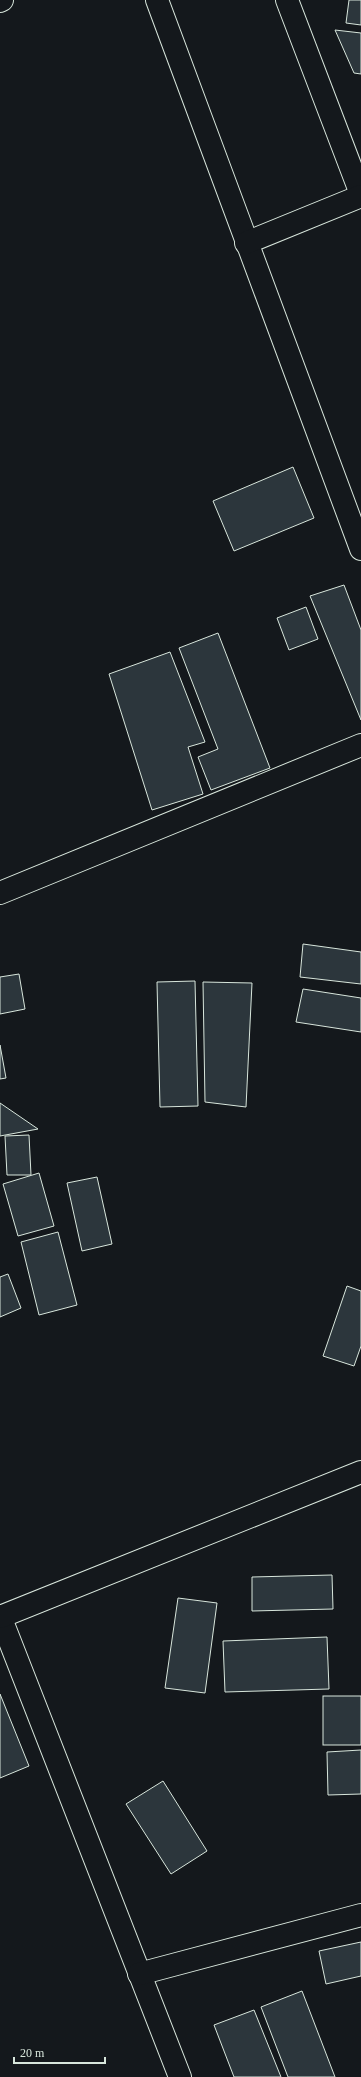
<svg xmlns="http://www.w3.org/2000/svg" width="361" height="2077" viewBox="0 0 361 2077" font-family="Georgia,serif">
  <rect width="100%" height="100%" fill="#14181c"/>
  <g fill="#2c363c" stroke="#d8e6dc">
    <polygon points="349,0 361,0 361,25 346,23"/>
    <polygon points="335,30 361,33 361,74 354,73"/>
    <polygon points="293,467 314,518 234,551 213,501"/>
    <polygon points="344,585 361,630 361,720 310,596"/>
    <polygon points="306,607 318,639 289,650 277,618"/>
    <polygon points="218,633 270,768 211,790 198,757 218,749 179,648"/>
    <polygon points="170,652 205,742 188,747 203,794 152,810 109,674"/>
    <polygon points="303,944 361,952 361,984 300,977"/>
    <polygon points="19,974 25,1009 0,1014 0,977"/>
    <polygon points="195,981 198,1106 160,1107 157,982"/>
    <polygon points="203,982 252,983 246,1107 205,1102"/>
    <polygon points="303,989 361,998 361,1032 296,1022"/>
    <polygon points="0,1045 6,1078 0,1079"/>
    <polygon points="0,1103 38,1129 0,1136"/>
    <polygon points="29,1135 31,1175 7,1175 5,1136"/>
    <polygon points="39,1173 54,1226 18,1236 3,1184"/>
    <polygon points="97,1177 112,1244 82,1251 67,1183"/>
    <polygon points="58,1232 77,1305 39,1315 21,1242"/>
    <polygon points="8,1274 21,1308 0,1317 0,1277"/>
    <polygon points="347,1286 361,1291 361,1346 354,1366 323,1356"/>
    <polygon points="332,1575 333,1609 252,1611 252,1577"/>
    <polygon points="178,1598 217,1603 205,1693 165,1688"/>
    <polygon points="327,1637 329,1689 225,1692 223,1641"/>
    <polygon points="0,1694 29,1766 0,1778"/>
    <rect x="323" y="1696" width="38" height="49"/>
    <polygon points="361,1750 361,1794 328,1795 327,1752"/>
    <polygon points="163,1781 207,1851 171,1874 126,1804"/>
    <polygon points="361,1942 361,1976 326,1984 319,1951"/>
    <polygon points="302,1991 335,2077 288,2077 261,2007"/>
    <polygon points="254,2010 281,2077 234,2077 214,2025"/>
  </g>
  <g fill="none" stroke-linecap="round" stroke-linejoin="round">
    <g stroke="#d8e6dc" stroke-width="24">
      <g id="minor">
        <polyline points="157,0 361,549"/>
        <polyline points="287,0 361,194"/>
        <polyline points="0,1 2,0"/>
        <polyline points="246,243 361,196"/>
        <polyline points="0,893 361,745"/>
        <polyline points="0,1616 180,2077"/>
        <polyline points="0,1617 361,1472"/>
        <polyline points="139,1974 361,1915"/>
      </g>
    </g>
    <use href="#minor" stroke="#14181c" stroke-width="22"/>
  </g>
  <path d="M14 2057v6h91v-6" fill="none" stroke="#d8e6dc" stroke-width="2"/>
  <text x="20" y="2057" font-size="12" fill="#d8e6dc" stroke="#14181c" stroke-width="3" paint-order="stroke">20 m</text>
</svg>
